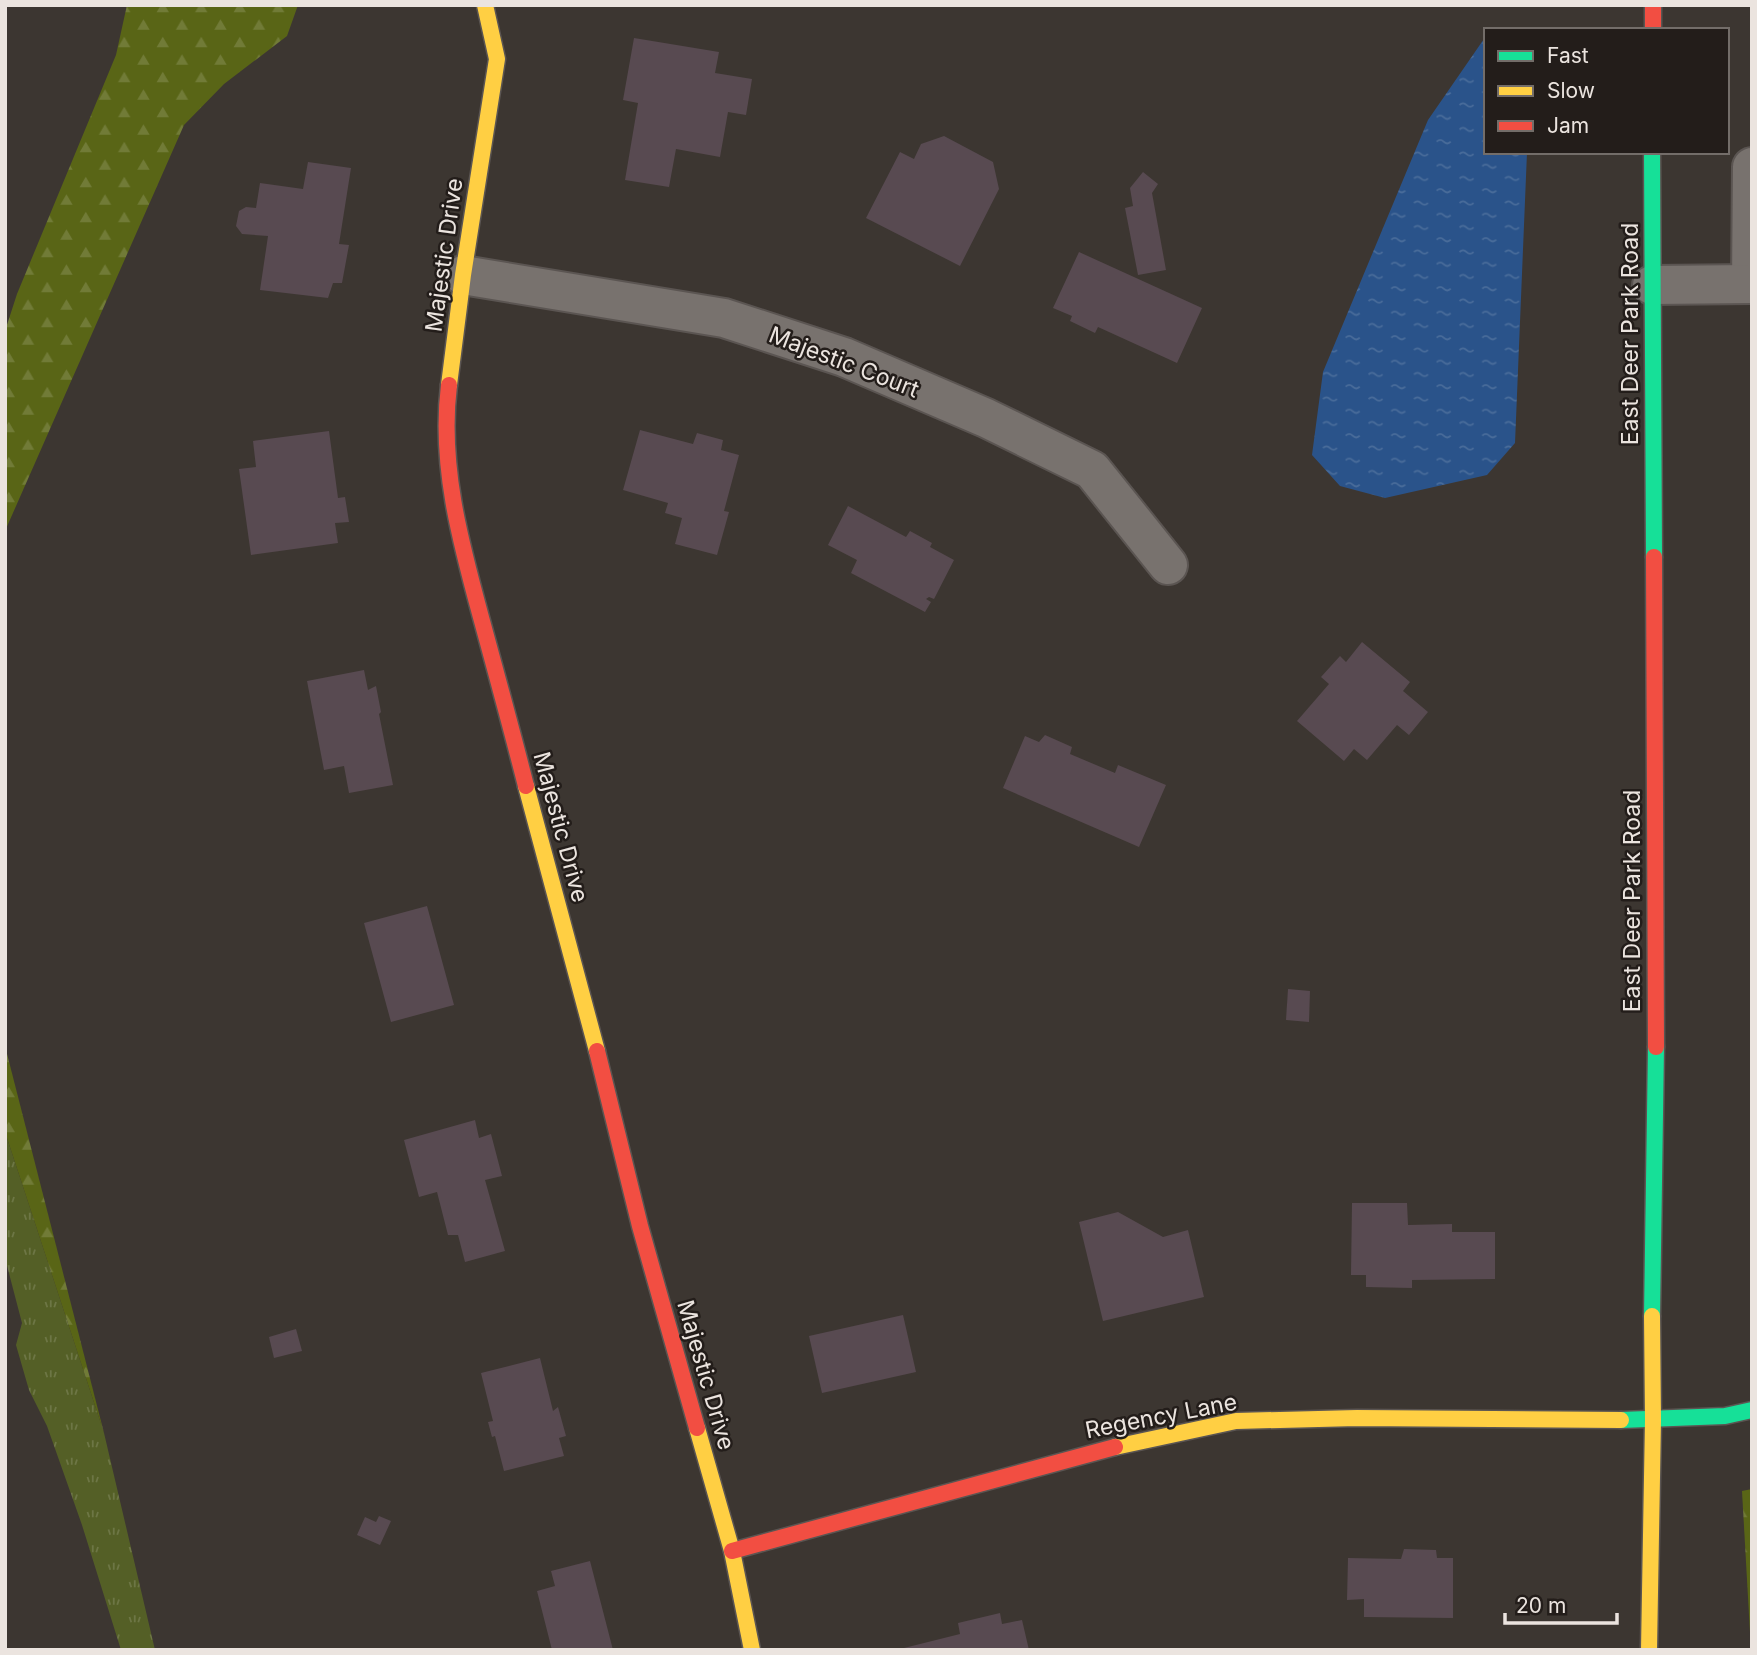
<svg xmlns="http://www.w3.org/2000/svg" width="1757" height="1655" viewBox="0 0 1757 1655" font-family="Inter,sans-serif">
  <defs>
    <pattern id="grass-tufts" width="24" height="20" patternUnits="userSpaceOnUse" patternTransform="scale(1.75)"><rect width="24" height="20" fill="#545f26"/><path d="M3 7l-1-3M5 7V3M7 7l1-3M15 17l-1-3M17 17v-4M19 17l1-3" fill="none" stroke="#6d7645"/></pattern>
    <pattern id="forest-firs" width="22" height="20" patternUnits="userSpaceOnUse" patternTransform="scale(1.75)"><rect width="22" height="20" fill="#596516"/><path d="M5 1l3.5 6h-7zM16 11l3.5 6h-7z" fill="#717b37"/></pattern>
    <pattern id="water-ripples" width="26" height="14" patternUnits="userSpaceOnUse" patternTransform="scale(1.75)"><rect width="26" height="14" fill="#2a538a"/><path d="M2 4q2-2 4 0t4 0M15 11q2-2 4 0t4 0" fill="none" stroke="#496c9a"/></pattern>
  </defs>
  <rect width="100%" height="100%" fill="#3c3631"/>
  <polygon fill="url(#grass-tufts)" points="5,1132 104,1433 155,1650 121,1650 82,1525 47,1426 29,1390 16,1345 22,1323 5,1258"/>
  <g fill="url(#forest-firs)">
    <polygon points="127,5 298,5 287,36 224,84 184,125 5,531 5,331 17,294 116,55"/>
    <polygon points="5,1046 104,1433 5,1132"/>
    <polygon points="1752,1489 1752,1650 1751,1650 1742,1491"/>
  </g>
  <polygon fill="url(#water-ripples)" points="1486,36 1486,152 1527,152 1515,443 1487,475 1385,498 1340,486 1312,455 1323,372 1428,120"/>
  <g fill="#584a51">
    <polygon points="634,38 719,52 715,73 752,79 746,115 728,112 720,157 676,149 669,187 625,180 638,103 623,100"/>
    <polygon points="944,136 993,162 999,189 960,266 866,218 900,152 914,159 921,144"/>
    <polygon points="308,162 351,168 339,244 349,245 342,283 333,283 328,298 260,290 268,236 242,234 236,226 239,211 246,207 256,208 260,183 303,189"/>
    <polygon points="1143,172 1158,184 1152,193 1166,270 1138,275 1125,208 1133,206 1130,188"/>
    <polygon points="1079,252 1202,308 1177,363 1098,327 1095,333 1070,321 1072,316 1053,308"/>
    <polygon points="640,430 693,444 697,433 723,440 721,450 739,455 724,511 729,512 717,555 675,544 682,518 665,513 668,503 623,490"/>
    <polygon points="329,431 338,498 345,497 349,522 335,523 338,543 251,555 239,469 256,467 253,441"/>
    <polygon points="848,506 906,537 910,531 932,543 930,547 954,560 934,599 929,597 926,599 931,602 925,612 851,573 857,560 828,545"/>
    <polygon points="1362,642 1410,682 1403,691 1428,712 1409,735 1397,725 1367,760 1354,749 1344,761 1297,721 1329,684 1321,677 1340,656 1346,662"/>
    <polygon points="364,670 368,690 376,686 381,712 379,714 393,785 349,793 344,766 324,770 307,681"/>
    <polygon points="1045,735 1072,747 1070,754 1115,773 1118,765 1166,785 1139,847 1003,788 1025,736 1039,742"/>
    <polygon points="427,906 454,1005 391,1022 364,923"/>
    <polygon points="1288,989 1310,991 1309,1022 1286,1020"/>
    <polygon points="475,1120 479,1138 491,1134 502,1176 485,1180 505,1251 465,1262 458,1235 448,1235 437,1192 419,1197 404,1140"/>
    <polygon points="1352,1203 1407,1203 1408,1225 1452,1224 1452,1232 1495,1232 1495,1279 1412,1280 1412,1288 1366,1287 1366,1275 1351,1275"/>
    <polygon points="1118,1212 1163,1237 1188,1230 1204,1297 1103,1321 1079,1222"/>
    <polygon points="903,1315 916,1372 822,1393 809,1336"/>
    <polygon points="296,1329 302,1351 274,1358 269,1337"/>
    <polygon points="540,1358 553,1411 558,1407 566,1436 559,1438 564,1456 504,1471 495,1436 492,1437 488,1422 493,1421 481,1373"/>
    <polygon points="379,1516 391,1521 380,1545 357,1535 365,1517 376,1522"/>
    <polygon points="1404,1549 1436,1550 1437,1558 1453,1558 1453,1618 1364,1617 1364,1599 1347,1600 1348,1558 1401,1559"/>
    <polygon points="590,1561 613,1650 552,1650 537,1591 555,1586 551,1571"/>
    <polygon points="1000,1613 1002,1624 1022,1620 1029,1650 896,1650 960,1634 958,1623"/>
  </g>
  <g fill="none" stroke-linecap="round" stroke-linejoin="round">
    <g stroke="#5b5552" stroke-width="42">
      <g id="street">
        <polyline points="463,275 724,318 844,357 986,418 1092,470 1168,565"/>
        <polyline points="1751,284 1752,167"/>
        <polyline points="1652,285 1752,284"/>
      </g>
    </g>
    <g stroke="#5b5552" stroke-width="19">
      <g id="fast">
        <polyline points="1652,152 1654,557"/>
        <polyline points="1652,1316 1656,1047"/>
        <polyline points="1621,1420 1725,1416 1752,1410"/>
      </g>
    </g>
    <g stroke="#5b5552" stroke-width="19">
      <g id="slow">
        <polyline points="449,385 463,275 497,59 485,5"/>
        <polyline points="526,786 597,1051"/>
        <polyline points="697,1428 732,1551 752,1650"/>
        <polyline points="1115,1447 1236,1421 1357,1418 1621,1420"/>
        <polyline points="1649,1650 1653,1420 1652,1316"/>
      </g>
    </g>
    <g stroke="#5b5552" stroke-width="19">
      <g id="jam">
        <polyline points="1653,5 1653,30"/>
        <path d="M449,385C439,466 461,544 482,621C497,676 512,731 526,786"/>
        <polyline points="1654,557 1656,1047"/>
        <polyline points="597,1051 640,1226 697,1428"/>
        <polyline points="732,1551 1115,1447"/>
      </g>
    </g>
    <use href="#street" stroke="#78726e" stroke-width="38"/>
    <use href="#fast" stroke="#16e098" stroke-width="16"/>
    <use href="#slow" stroke="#ffcf43" stroke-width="16"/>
    <use href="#jam" stroke="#f24e42" stroke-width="16"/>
  </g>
  <g text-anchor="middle" stroke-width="5" stroke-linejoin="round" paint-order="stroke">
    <g font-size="23" fill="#ebe4df" stroke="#231d1a">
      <text transform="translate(444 255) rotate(-82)" y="8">Majestic Drive</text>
      <text transform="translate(1630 334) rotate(-90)" y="8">East Deer Park Road</text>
      <text transform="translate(844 362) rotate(21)" y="8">Majestic Court</text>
      <text transform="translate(561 827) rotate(75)" y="8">Majestic Drive</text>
      <text transform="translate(1632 901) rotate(-90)" y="8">East Deer Park Road</text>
      <text transform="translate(706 1375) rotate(74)" y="8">Majestic Drive</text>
      <text transform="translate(1161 1416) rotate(-11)" y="8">Regency Lane</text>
    </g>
  </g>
  <rect width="1757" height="1655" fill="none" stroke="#ebe4df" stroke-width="14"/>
  <rect x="1484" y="28" width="245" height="126" fill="#231d1a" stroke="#736d69" stroke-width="2"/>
  <rect x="1498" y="51" width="35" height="10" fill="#16e098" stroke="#736d69" stroke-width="2"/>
  <text x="1547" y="63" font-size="21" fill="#ebe4df">Fast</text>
  <rect x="1498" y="86" width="35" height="10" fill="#ffcf43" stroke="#736d69" stroke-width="2"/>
  <text x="1547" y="98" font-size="21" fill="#ebe4df">Slow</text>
  <rect x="1498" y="121" width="35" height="10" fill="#f24e42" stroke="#736d69" stroke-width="2"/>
  <text x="1547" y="133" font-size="21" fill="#ebe4df">Jam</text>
  <path d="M1505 1613v10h112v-10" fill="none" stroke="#ebe4df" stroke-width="3.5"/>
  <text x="1516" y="1613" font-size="21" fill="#ebe4df" stroke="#231d1a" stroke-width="5" paint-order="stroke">20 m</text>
</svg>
